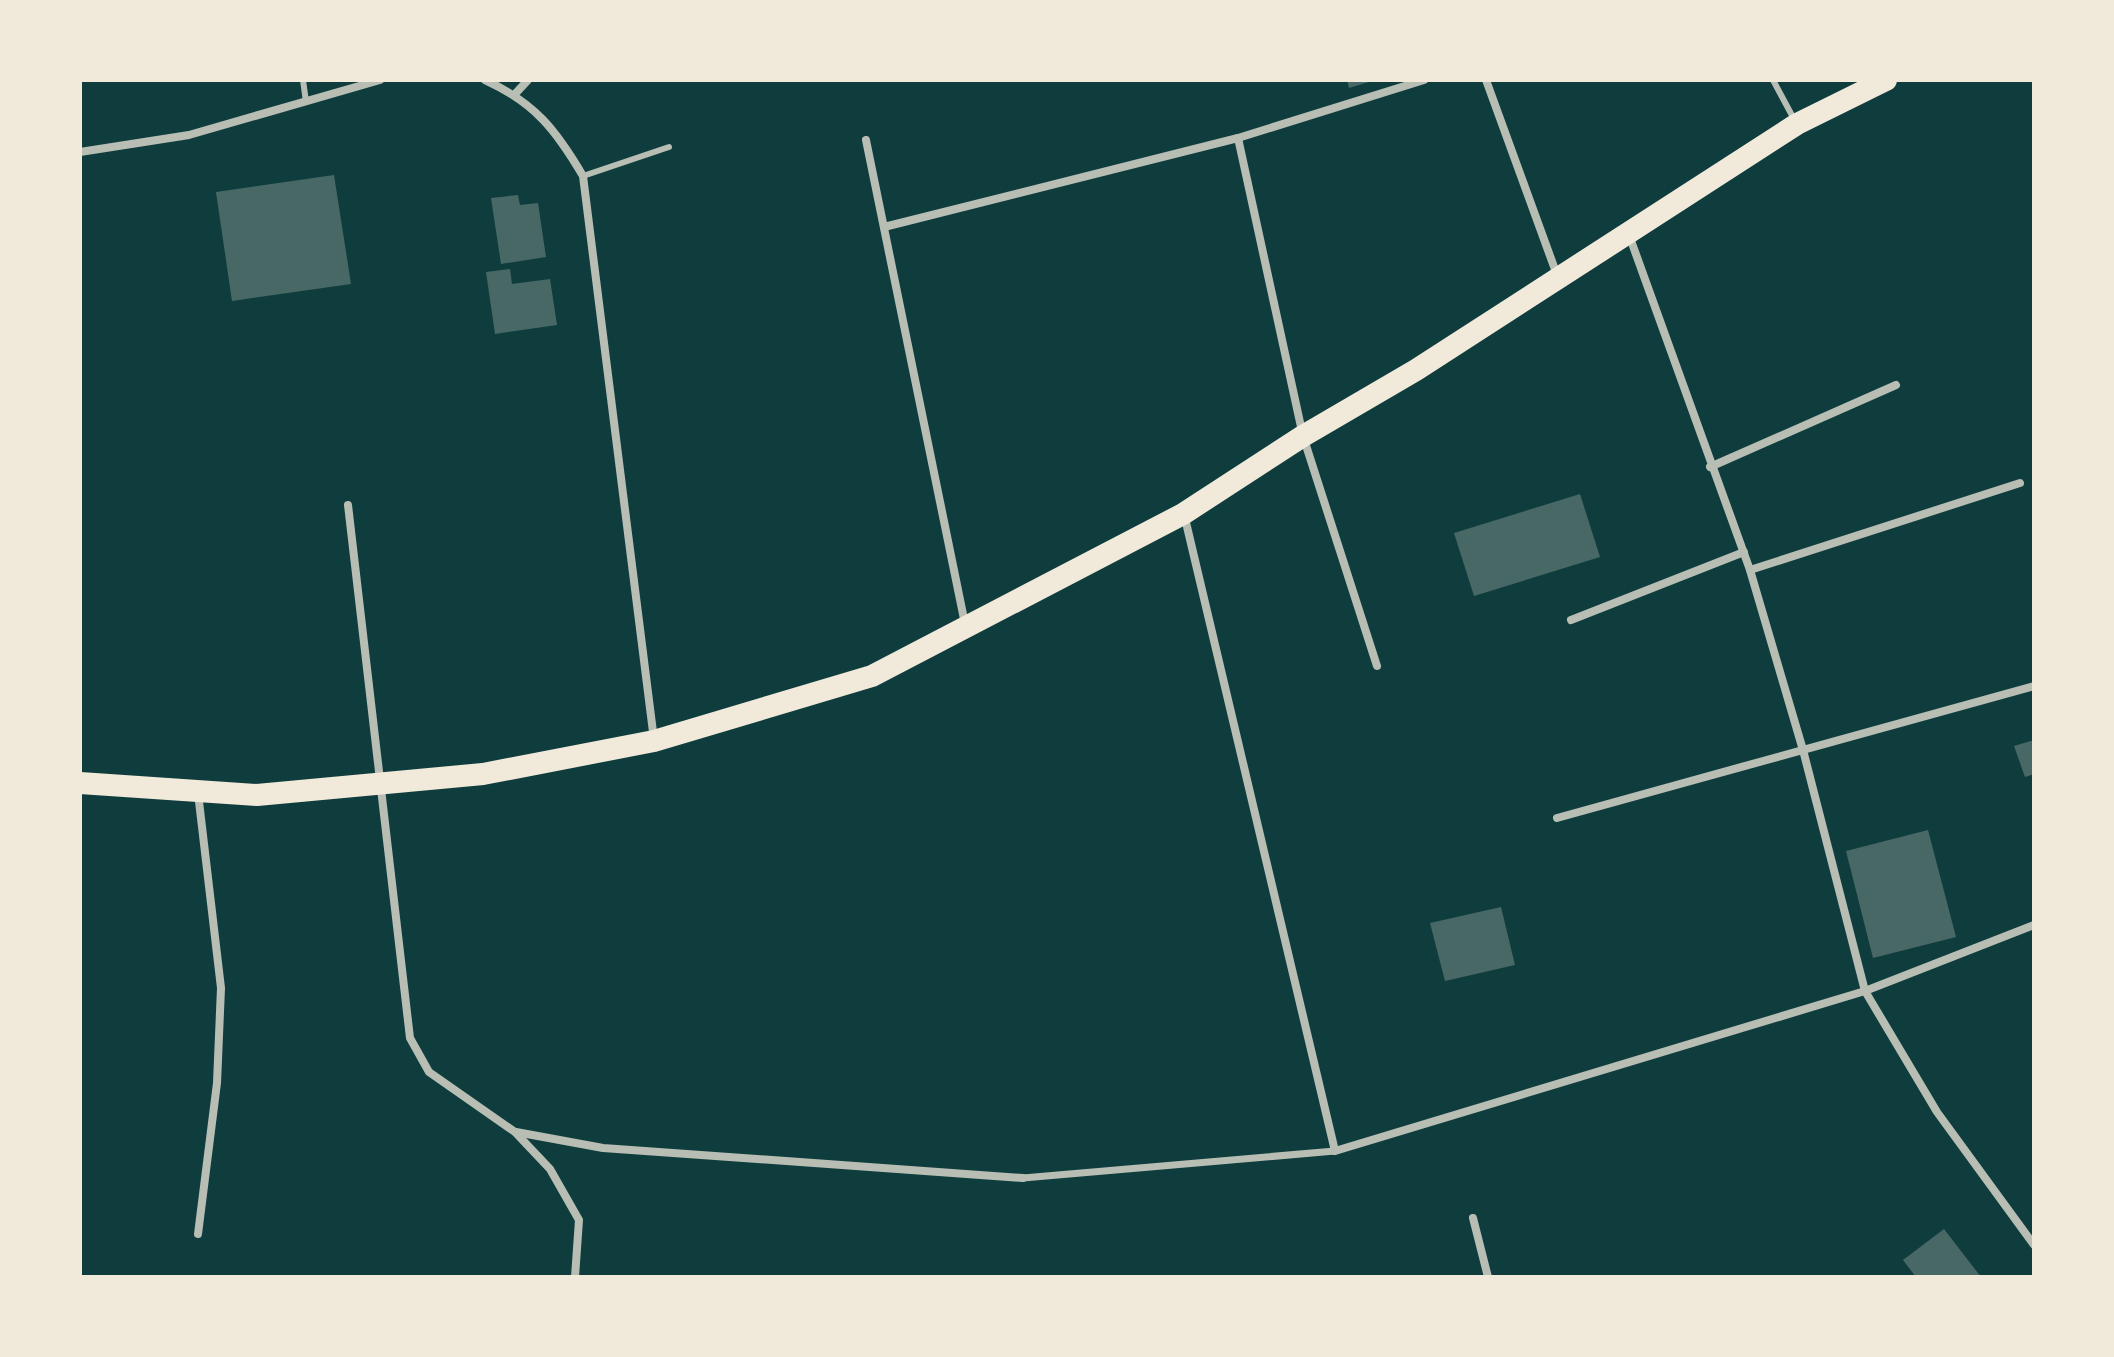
<svg xmlns="http://www.w3.org/2000/svg" width="2114" height="1357" viewBox="0 0 2114 1357" font-family="'Roboto Serif',serif">
  <rect width="100%" height="100%" fill="#0f3d3e"/>
  <g fill="#486865">
    <polygon points="1347,80 1372,80 1372,81 1349,88"/>
    <polygon points="334,175 351,284 232,301 216,192"/>
    <polygon points="518,195 520,205 538,203 546,257 501,264 491,198"/>
    <polygon points="510,269 512,284 550,279 557,325 495,334 486,272"/>
    <polygon points="1580,494 1600,557 1474,596 1454,533"/>
    <polygon points="2034,740 2034,774 2025,777 2014,746"/>
    <polygon points="1928,830 1956,937 1873,958 1846,851"/>
    <polygon points="1501,907 1515,965 1445,981 1430,923"/>
    <polygon points="1944,1229 1981,1277 1916,1277 1903,1260"/>
  </g>
  <g fill="none" stroke-linecap="round" stroke-linejoin="round">
    <g stroke="#b8beb3" stroke-width="6">
      <polyline points="303,80 306,102"/>
      <polyline points="1773,80 1795,121"/>
      <polyline points="583,176 669,147"/>
    </g>
    <polyline stroke="#b8beb3" stroke-width="7" points="1023,1178 1335,1151"/>
    <g stroke="#b8beb3" stroke-width="8">
      <path d="M485,80C535,103 556,130 583,176L654,740"/>
      <polyline points="1486,80 1557,275"/>
      <polyline points="515,94 528,80"/>
      <polyline points="1238,138 1303,436 1377,666"/>
      <polyline points="866,140 965,624"/>
      <polyline points="80,152 189,135 380,80"/>
      <polyline points="884,227 1238,138 1424,80"/>
      <polyline points="1629,235 1750,570 1803,750 1865,991 1937,1112 2034,1245"/>
      <polyline points="1710,467 1896,385"/>
      <polyline points="348,505 410,1038 429,1072 515,1132 550,1169 579,1220 575,1277"/>
      <polyline points="1184,514 1335,1151 1865,991 2034,925"/>
      <polyline points="1750,570 2020,483"/>
      <polyline points="1571,620 1744,552"/>
      <polyline points="198,793 221,988 217,1083 198,1234"/>
      <polyline points="1557,818 2034,686"/>
      <polyline points="516,1132 603,1148 1023,1178"/>
      <polyline points="1473,1218 1488,1277"/>
    </g>
    <polyline stroke="#f1e9da" stroke-width="22" points="80,783 257,795 483,774 654,741 872,676 1183,514 1303,436 1416,370 1797,124 1886,80"/>
  </g>
  <rect width="2114" height="1357" fill="none" stroke="#f1e9da" stroke-width="164"/>
</svg>
